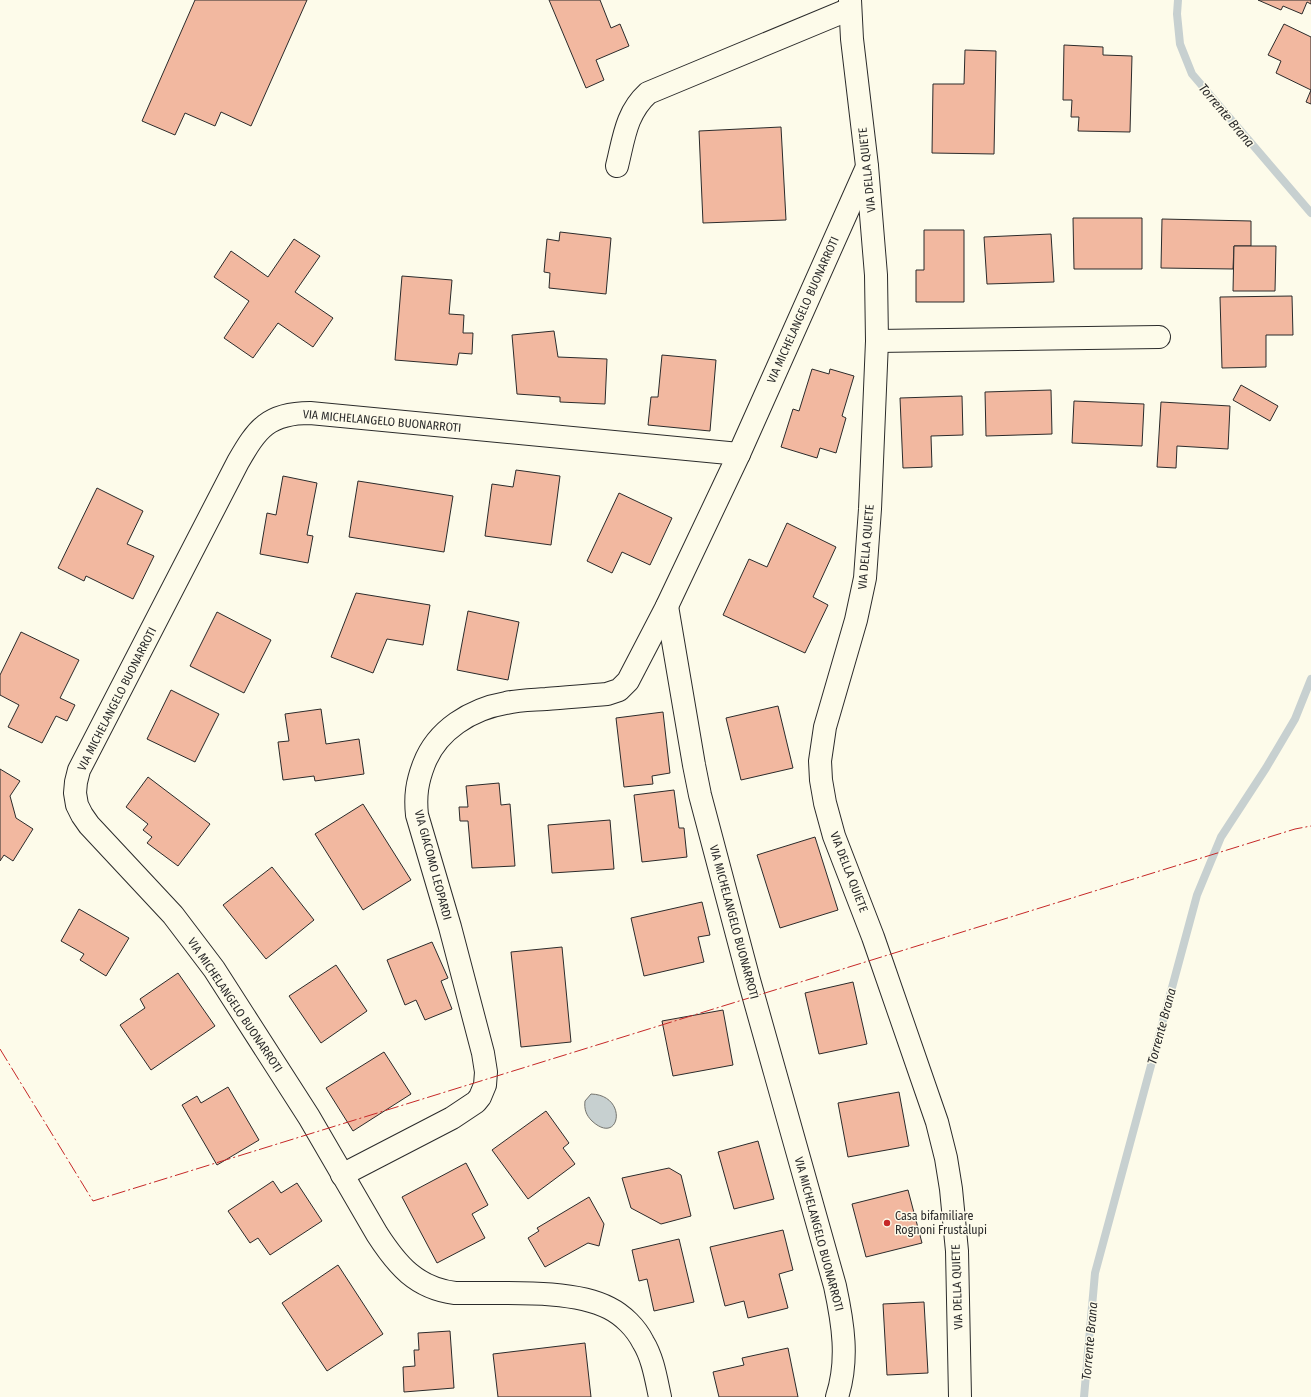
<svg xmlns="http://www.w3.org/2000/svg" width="1311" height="1397" viewBox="0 0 1311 1397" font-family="'Fira Sans Condensed',sans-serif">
  <rect width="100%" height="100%" fill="#fdfbea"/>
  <path fill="#c7d0d0" stroke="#74746e" d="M591,1094C629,1095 620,1147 592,1121C586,1115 584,1109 585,1101Z"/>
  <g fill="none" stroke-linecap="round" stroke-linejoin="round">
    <g stroke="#c7d0d0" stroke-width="8">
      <polyline points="1178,0 1177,14 1180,44 1192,74 1311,213"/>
      <polyline points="1084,1397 1095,1273 1197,895 1221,837 1266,768 1295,719 1311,679"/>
    </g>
  </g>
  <g fill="#f2b8a0" stroke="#2b2b2b">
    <polygon points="195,0 307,0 251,126 221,112 215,126 185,113 175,135 142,121"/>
    <polygon points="549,0 600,0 611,28 620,24 629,46 596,60 604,80 586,88"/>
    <polygon points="1258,0 1311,0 1311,4 1307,2 1302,14 1283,6 1281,10"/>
    <polygon points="1284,24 1311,37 1311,90 1276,73 1281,61 1268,55"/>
    <polygon points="1064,45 1103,47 1103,55 1132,56 1130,132 1078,131 1079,117 1071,117 1072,100 1063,100"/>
    <polygon points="965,50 996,51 994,154 932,153 933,84 964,84"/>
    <polygon points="1311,90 1311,104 1306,102"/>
    <polygon points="781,127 786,220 703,223 699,131"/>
    <polygon points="1073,218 1142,218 1142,269 1074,269"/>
    <polygon points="1162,219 1251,221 1251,246 1234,246 1233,269 1161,268"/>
    <polygon points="924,230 964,230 964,302 916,302 916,270 924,270"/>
    <polygon points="560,232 611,238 606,294 549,288 550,273 544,272 547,239 559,241"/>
    <polygon points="1051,234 1054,282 987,284 984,237"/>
    <polygon points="294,239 320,256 295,292 333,318 313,347 278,323 253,358 224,338 249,301 214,277 231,251 268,277"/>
    <polygon points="1234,246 1276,246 1275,291 1233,291"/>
    <polygon points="402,276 452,280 449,314 464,315 463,333 473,333 472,354 459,353 457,365 395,360"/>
    <polygon points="1292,296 1293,335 1266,335 1266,367 1222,368 1220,297"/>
    <polygon points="554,331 558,357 607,359 605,404 560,402 560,397 517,394 512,335"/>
    <polygon points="662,355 716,360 710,431 648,425 651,397 658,397"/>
    <polygon points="812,369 829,374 830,369 854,376 842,416 846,418 836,453 820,448 817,458 781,447 793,409 799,411"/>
    <polygon points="1241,385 1278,406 1270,421 1233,400"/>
    <polygon points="1051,390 1052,434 986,436 985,392"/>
    <polygon points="962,396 963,435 931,436 932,467 903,468 900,398"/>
    <polygon points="1074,401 1144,404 1142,446 1072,443"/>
    <polygon points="1161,402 1230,406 1228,449 1177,446 1176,468 1157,467"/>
    <polygon points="516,470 560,476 551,545 485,536 492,484 513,487"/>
    <polygon points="283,476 317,483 307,535 313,536 308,563 260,554 267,513 276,515"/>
    <polygon points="358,481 453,496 444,552 349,537"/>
    <polygon points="97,488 143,511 127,544 154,556 133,599 86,576 84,581 58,568"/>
    <polygon points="619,493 672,518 650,565 622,552 612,573 587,561"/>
    <polygon points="787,523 836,547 813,597 828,605 805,653 723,615 749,559 767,567"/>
    <polygon points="356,593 430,605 423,645 387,639 373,673 331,657"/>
    <polygon points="468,611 519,622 508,680 457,670"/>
    <polygon points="217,612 271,640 244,693 190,666"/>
    <polygon points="21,632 79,660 60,698 75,705 67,721 56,716 42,743 8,727 19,705 0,695 0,675"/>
    <polygon points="171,690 219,714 195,762 147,739"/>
    <polygon points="778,706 793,768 741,780 726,718"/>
    <polygon points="321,709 326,744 359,739 364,774 315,781 314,776 283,780 278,742 289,741 285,714"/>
    <polygon points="663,712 670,773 652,776 653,784 624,787 616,718"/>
    <polygon points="0,769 20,781 10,796 16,818 33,829 13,861 4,855 0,861"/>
    <polygon points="148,777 210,824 178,866 147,843 152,837 143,830 148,824 126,807"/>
    <polygon points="499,783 501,805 510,804 515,866 472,868 468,821 460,821 459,807 468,807 466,786"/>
    <polygon points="674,790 679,828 684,828 687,857 642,862 634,795"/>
    <polygon points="363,804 411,880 363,910 315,834"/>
    <polygon points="610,820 614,869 552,873 548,825"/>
    <polygon points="815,837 838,910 780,928 757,855"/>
    <polygon points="272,867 314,920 266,959 223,905"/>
    <polygon points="702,902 710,935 698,937 704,962 644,976 631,918"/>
    <polygon points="79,909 129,938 106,976 80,960 84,954 61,941"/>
    <polygon points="432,942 448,978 441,981 452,1009 425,1020 416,1000 405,1005 387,960"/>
    <polygon points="562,947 571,1042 521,1047 511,952"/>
    <polygon points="336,965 367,1011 321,1043 289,996"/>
    <polygon points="178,973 215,1026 151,1070 120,1025 145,1008 140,999"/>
    <polygon points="853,982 867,1044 819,1054 805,993"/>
    <polygon points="723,1010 733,1065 673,1076 662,1021"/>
    <polygon points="384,1052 411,1094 353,1131 326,1088"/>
    <polygon points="228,1087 259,1140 217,1165 182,1105 197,1096 201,1103"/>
    <polygon points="899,1092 909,1146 848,1157 838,1103"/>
    <polygon points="546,1111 569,1143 563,1148 575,1164 528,1199 492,1150"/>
    <polygon points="758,1141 774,1199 734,1209 718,1152"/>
    <polygon points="466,1163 488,1205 472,1214 485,1238 437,1263 402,1197"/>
    <polygon points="669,1168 681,1175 691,1216 661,1224 631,1208 622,1178"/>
    <polygon points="273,1181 281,1193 297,1183 322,1221 270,1255 258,1238 250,1243 228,1211"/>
    <polygon points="908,1190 922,1243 866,1257 852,1204"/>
    <polygon points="589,1197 604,1224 599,1246 588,1243 545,1267 528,1238 539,1231 537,1228"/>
    <polygon points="783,1230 793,1270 779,1274 788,1308 748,1318 744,1301 725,1306 710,1247"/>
    <polygon points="679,1239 694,1302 654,1311 647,1279 639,1281 632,1250"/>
    <polygon points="338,1265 383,1334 327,1371 282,1303"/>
    <polygon points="924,1302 928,1373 887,1375 883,1304"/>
    <polygon points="450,1331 454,1388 404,1392 403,1367 415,1366 414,1350 419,1350 418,1333"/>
    <polygon points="585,1343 591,1397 498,1397 493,1354"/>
    <polygon points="788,1348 798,1397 719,1397 713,1372 744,1365 742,1358"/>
  </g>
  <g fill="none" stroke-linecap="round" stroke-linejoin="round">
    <g stroke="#2b2b2b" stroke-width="24">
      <g id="minor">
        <polyline points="850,0 852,39 867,166 876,275 877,341 870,509 865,578 856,620 825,727 820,761 821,780 825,803 834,836 873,937 937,1122 946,1158 951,1189 957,1251 960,1397"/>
        <path d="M617,166C624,138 626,113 648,93L850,9"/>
        <polyline points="877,341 1159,337"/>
        <path d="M667,606L694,765L700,795L749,980L835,1286C843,1323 849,1360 837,1397"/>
        <path d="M342,1175L452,1118L476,1102L480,1097L485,1085L486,1072L483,1053L450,927L417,815C415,796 417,782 424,764C437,730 471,709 506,703C519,700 533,700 546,699C566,697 586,696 607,694L619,690L628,681L667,606L739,454L867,167"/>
        <path d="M660,1397C656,1379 653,1358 643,1342C636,1328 623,1315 609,1308C571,1288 498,1294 455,1293C416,1288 397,1265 377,1234L309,1117L214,969L173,915L89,825L82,815L77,805L75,793L76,782L79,770L238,462C257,429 268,413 310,413L739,454"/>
      </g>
    </g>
    <use href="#minor" stroke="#fdfbea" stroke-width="22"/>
    <polyline stroke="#c62828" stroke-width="1" stroke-dasharray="14 3 2 3" stroke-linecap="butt" points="0,1049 93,1201 1295,829 1311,826"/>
  </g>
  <circle fill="#c62828" stroke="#fdfbea" stroke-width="1.5" cx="887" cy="1223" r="4"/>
  <g text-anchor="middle" stroke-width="3" stroke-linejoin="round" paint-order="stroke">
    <g font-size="12" fill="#2b2b2b" stroke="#fdfbea">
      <text transform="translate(867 170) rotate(-96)" y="4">VIA DELLA QUIETE</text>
      <text transform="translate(803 310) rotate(-66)" y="4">VIA MICHELANGELO BUONARROTI</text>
      <text transform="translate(382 421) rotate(5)" y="4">VIA MICHELANGELO BUONARROTI</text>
      <text transform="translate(866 547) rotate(-85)" y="4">VIA DELLA QUIETE</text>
      <text transform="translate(117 699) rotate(-63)" y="4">VIA MICHELANGELO BUONARROTI</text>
      <text transform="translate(433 865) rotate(75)" y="4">VIA GIACOMO LEOPARDI</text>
      <text transform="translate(849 872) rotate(69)" y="4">VIA DELLA QUIETE</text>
      <text transform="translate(734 922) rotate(75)" y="4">VIA MICHELANGELO BUONARROTI</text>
      <text transform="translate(235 1005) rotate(56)" y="4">VIA MICHELANGELO BUONARROTI</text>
      <text transform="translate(819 1234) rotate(75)" y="4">VIA MICHELANGELO BUONARROTI</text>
      <text transform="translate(957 1287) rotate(-92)" y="4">VIA DELLA QUIETE</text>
    </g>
    <g font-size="12" fill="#2b2b2b" stroke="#fdfbea" text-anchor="start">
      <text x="895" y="1220">Casa bifamiliare<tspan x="895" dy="14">Rognoni Frustalupi</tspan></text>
    </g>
    <g font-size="13" font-style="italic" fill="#2b2b2b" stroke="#fdfbea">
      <text transform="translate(1227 115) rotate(50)" y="5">Torrente Brana</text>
      <text transform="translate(1161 1026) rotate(-75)" y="5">Torrente Brana</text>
      <text transform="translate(1089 1341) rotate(-85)" y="5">Torrente Brana</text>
    </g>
  </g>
</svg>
